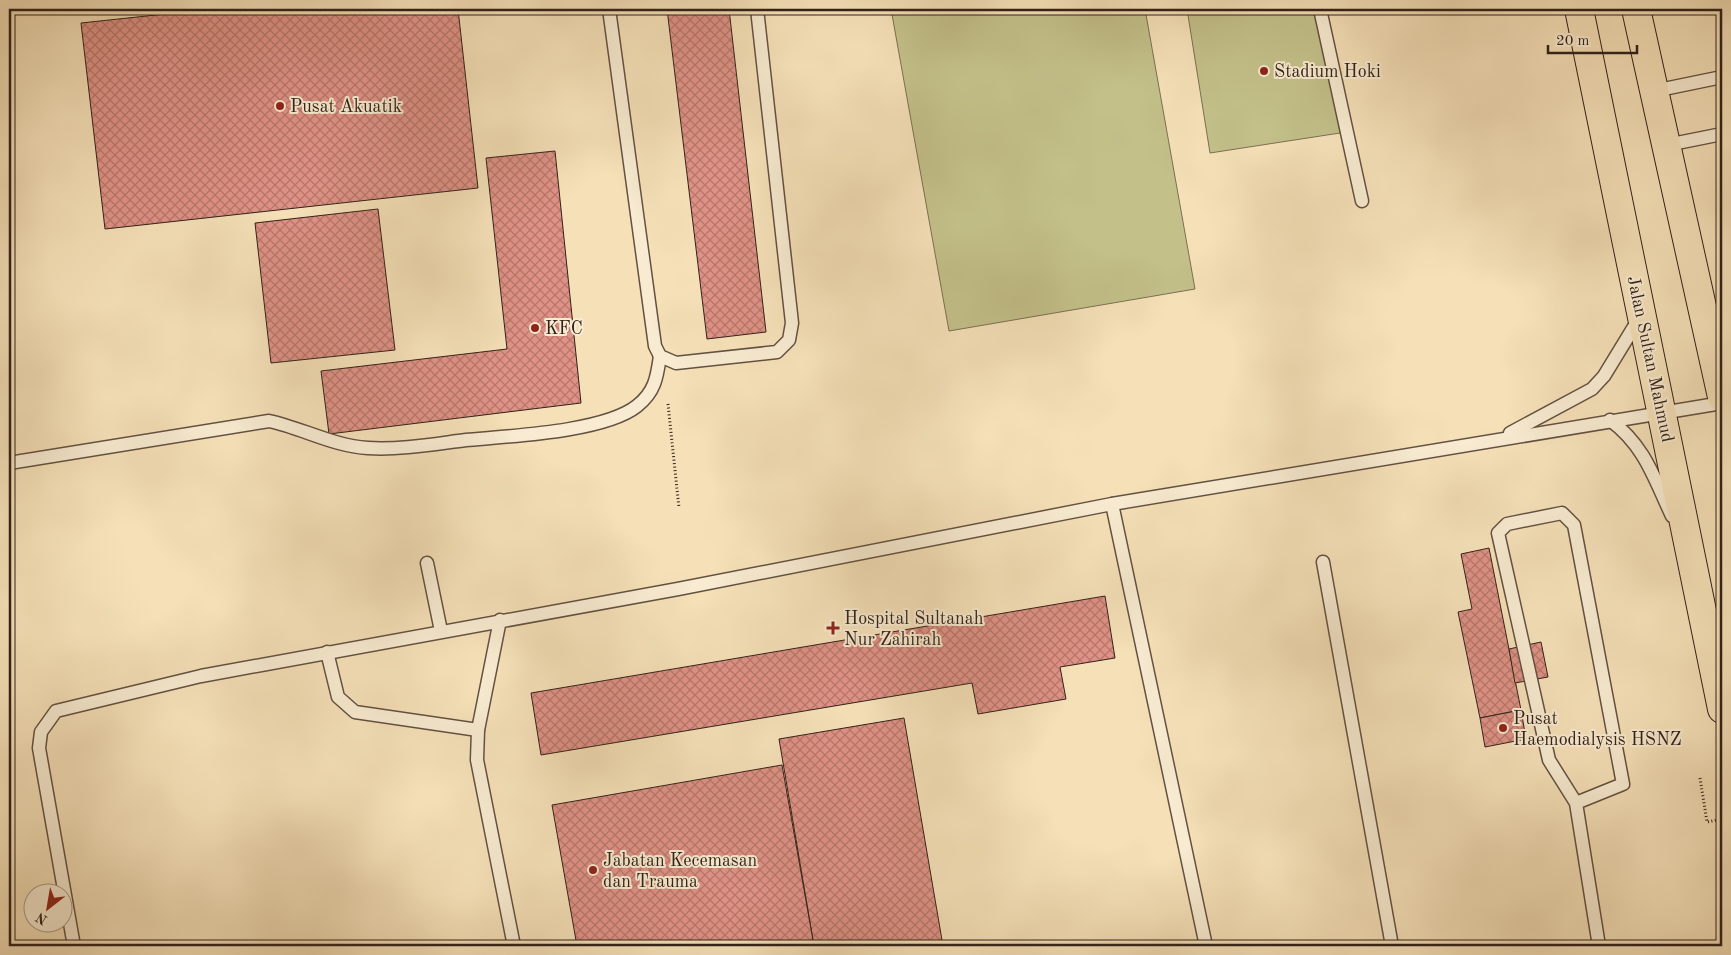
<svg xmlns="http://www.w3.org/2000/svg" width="1731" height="955" viewBox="0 0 1731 955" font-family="'Old Standard TT',serif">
  <defs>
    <pattern id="building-cross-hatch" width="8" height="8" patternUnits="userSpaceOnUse" patternTransform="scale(1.25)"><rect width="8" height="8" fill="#e09286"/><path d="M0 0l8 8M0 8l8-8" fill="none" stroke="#b6776d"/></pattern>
  </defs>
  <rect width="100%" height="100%" fill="#f5e0b8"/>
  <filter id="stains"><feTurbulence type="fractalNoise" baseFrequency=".004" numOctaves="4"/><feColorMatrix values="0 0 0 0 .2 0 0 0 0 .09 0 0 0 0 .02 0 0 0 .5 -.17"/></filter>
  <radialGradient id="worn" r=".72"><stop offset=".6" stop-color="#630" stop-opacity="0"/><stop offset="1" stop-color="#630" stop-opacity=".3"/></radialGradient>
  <g fill="#c3c08a" stroke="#7a7052">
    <polygon points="891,9 1145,9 1195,289 949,331"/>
    <polygon points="1187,9 1320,9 1340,133 1210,153"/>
  </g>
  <g fill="url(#building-cross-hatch)" stroke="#322119">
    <polygon points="212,9 458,9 478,188 105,229 81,23"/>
    <polygon points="667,9 729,9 766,332 707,339"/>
    <polygon points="555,151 581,403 329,434 321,371 507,349 486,158"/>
    <polygon points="378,209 395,350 271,363 255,223"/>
    <polygon points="1489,548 1521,710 1480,718 1458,612 1472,609 1461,554"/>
    <polygon points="1105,596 1115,658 1060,667 1066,699 978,714 972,683 541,755 531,693"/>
    <polygon points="1541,642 1548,677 1515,683 1509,649"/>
    <polygon points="1521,710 1526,739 1485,747 1480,718"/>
    <polygon points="904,718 943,946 814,946 779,739"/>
    <polygon points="782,765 814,946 577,946 552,805"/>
  </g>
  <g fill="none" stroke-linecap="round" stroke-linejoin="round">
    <g stroke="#635141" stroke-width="15">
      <g id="lane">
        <polyline points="609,9 655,346 660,356 676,363 777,352 789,340 792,323 757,9"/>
        <polyline points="1320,9 1362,201"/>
        <polyline points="1654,91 1722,77"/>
        <polyline points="1667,145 1722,134"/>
        <path d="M1610,420C1645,446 1654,478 1672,516"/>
        <polyline points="1510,433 1592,389 1604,376 1640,317"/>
        <path d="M9,463L269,421C302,428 333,446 368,448C400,450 434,444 466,440C510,436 604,432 637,406C655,392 657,377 660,356"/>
        <polyline points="1112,504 1206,946"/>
        <polyline points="1323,562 1392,946"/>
        <polyline points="427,563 441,631"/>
        <polyline points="500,620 478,730 477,760 514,946"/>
        <polyline points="327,652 338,697 355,712 478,730"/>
        <polyline points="1576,803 1623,784 1574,525 1562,513 1507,524 1498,533 1549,760 1576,803 1599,946"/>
        <polyline points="74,946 39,748 41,732 56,711 201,676 678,589 1112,504 1722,403"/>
      </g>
    </g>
    <g stroke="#322119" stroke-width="30">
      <g id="primary">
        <polyline points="1579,9 1722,709"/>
        <polyline points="1636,9 1722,397"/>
      </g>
    </g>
    <g stroke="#322119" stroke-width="3" stroke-dasharray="1 2.5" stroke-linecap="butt">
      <polyline points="668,404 679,508"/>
      <polyline points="1700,778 1707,822 1722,819"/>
    </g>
    <use href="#lane" stroke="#f8ebd1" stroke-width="12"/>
    <use href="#primary" stroke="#f5e0b8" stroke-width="28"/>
  </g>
  <g fill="#8f2418" stroke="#f8ebd1" stroke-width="2">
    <circle cx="1264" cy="71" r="5"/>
    <circle cx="280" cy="106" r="5"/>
    <circle cx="535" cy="328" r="5"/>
    <path d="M830.5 620.5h5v5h5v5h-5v5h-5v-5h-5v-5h5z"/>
    <circle cx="1503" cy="728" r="5"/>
    <circle cx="593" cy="870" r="5"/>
  </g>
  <g text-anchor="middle" stroke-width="4" stroke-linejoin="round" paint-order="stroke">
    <g font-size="18" fill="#322119" stroke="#f8ebd1" text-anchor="start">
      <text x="1274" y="77">Stadium Hoki</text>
      <text x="290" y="112">Pusat Akuatik</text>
      <text x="545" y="334">KFC</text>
      <text x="844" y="624">Hospital Sultanah<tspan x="844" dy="21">Nur Zahirah</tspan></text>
      <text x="1513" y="724">Pusat<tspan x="1513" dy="21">Haemodialysis HSNZ</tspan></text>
      <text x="603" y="866">Jabatan Kecemasan<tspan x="603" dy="21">dan Trauma</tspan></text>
    </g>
    <g font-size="18" fill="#322119" stroke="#f8ebd1">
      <text transform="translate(1651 359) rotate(78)" y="6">Jalan Sultan Mahmud</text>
    </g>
  </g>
  <rect width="1731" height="955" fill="none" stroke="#f5e0b8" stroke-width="30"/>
  <rect x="10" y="10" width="1711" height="935" fill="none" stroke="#322119" stroke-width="2.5"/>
  <rect x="15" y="15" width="1701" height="925" fill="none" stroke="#322119"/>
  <g transform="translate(48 908) rotate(211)"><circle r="24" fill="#f8ebd1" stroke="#a99a87"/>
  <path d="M0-4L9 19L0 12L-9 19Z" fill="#8f2418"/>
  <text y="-8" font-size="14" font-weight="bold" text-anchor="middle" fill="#322119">N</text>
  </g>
  <path d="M1548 45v8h89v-8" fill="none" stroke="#322119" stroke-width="2.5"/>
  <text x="1556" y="45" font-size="15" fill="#322119" stroke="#f8ebd1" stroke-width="4" paint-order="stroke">20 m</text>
  <rect width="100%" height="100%" filter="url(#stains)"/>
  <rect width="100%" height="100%" fill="url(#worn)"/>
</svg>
